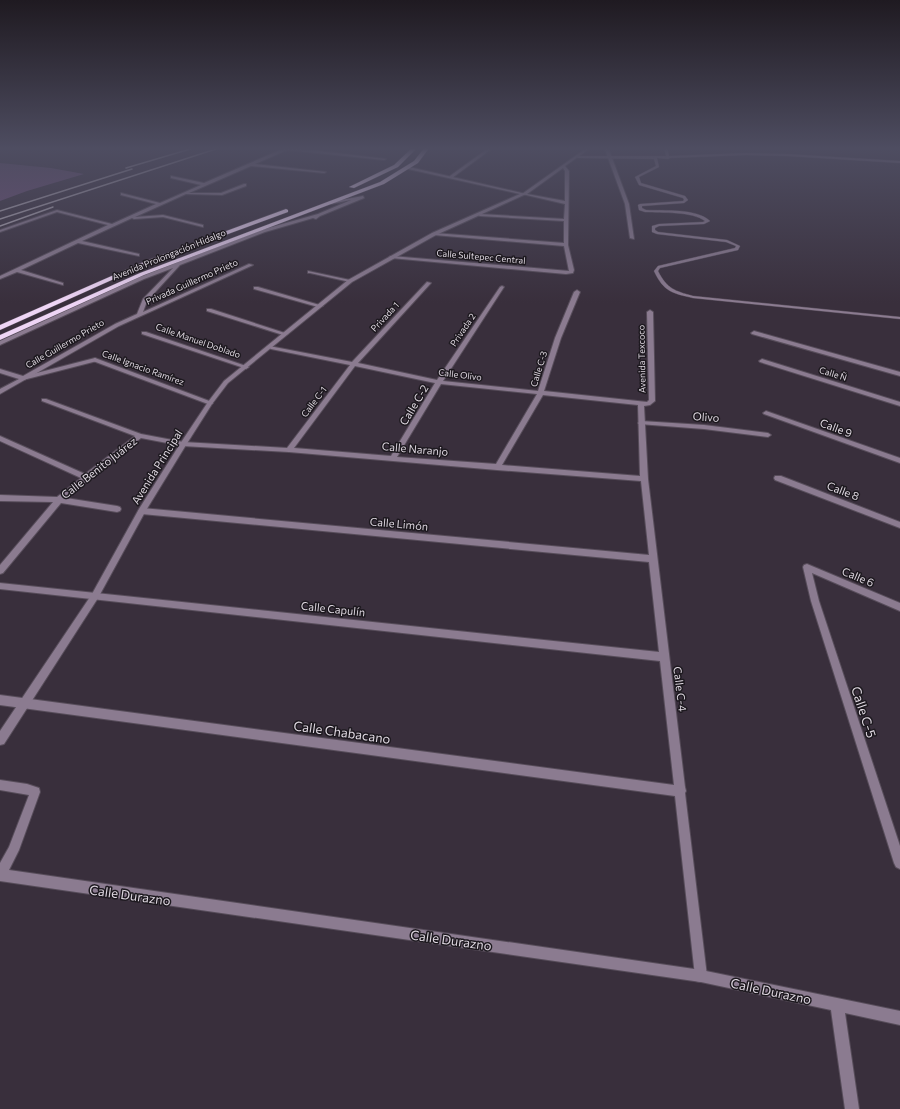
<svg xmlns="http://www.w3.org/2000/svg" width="900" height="1109" viewBox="0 0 900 1109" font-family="Commissioner,sans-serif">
  <rect width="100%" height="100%" fill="#392f3c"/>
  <polygon fill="#6f4f79" points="0,163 51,168 84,174 27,191 0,201"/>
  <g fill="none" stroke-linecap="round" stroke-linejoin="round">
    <g stroke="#574d5a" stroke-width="1">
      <g id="service">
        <polygon points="65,147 69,147 64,150"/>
        <path d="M664,147H667L669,156L746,153L787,154L900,161V163L787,156L746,155L670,158L668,159L657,158L659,167L639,177L641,183L685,196L688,200L684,203L642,206V208L646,210C664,211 696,208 710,221L704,224L659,226L655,228V230L658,232L727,240L740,246L738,250L660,268L658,271C667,289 675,291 693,296L900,317V319L693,298C672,293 664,292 654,271L658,266L735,248L736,246L726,242L657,234L652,232V226L659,224L703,222L705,221C692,211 662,213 645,212L639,210L638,205L640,204L683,201L684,200L683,198L639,185L635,177L656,166L654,159L578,158L576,157L578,156H666Z"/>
      </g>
    </g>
    <g stroke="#574d5a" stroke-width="2">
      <g id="pedestrian">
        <polygon points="754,331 900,372 900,376 752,334 751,333"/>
        <polygon points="95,358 98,360 97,361 23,380 20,378 21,377"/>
        <polygon points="641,421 704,425 768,433 771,435 768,437 704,429 639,424 638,423"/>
      </g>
    </g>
    <g stroke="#574d5a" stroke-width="2">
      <g id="minor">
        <polygon points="287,147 386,159 384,160 287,150 255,164 326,172 324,173 251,166 189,193 221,193 244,184 246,184 246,186 222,195 186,194 135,217 163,215 203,225 203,227 163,217 134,219 132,218 82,241 139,254 139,256 78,243 21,270 63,283 63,285 17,272 0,279 0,276 108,225 57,212 0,232 0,230 57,210 112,224 156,204 121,195 121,193 160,203 201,185 171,178 171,176 204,183"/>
        <polygon points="490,147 494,147 452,178 450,178 450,176"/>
        <path d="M588,147H592L565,166L569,171L568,245L574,270L573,273L566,274L391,258L389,257L391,256L569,271L564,246L434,235L432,234L434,233L564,243V221L480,216L478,215L480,214L564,219L565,204L522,194ZM563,168L565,171V201L527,194Z"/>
        <polygon points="604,147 608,147 629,204 634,239 630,238 625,204"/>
        <polygon points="363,196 364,198 320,216 316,219 313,218 265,232 180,265 147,301 143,312 249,264 253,265 119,326 0,394 0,389 19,379 0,373 0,369 23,376 115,324 137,314 143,299 173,268 144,279 2,344 0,345 0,341 140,277 261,230 318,214 351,200 331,204 330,202"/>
        <polygon points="308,271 350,280 352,281 350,282 310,273 308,273"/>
        <path d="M427,282L431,283L358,363L437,380L500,287L502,286L504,287L443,381L538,391L555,338L574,292L577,290L580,292L561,338L544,391L647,402L649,400L647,312L650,310L653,312L655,401L650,405L644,406L648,479L685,787L686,791L685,793L707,976L706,981L701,982L696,981L695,976L675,796L0,705V695L674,785L660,661L0,589V583L659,652L649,562L142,514L138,511L142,508L649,555L641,481L497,470L289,452L183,446L141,438L107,464L66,498L117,506L120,507L121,509L120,511L117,512L61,503L3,573L0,574V565L53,502L0,501V495L57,497L81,478L0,441V436L85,474L135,436L42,401V399H46L141,434L183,442L287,448L350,365L271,349L268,347L269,346L352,362ZM355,366L435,383L391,456L294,448ZM441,384L537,394L496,464L397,457ZM543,395L638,405L640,476L502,465Z"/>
        <polygon points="254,287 258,287 323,306 318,307 254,289"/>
        <polygon points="207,309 211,309 288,334 283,335 207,311"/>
        <polygon points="142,332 146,332 249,367 246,369 244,368 142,334"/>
        <polygon points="95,358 212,402 213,403 212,404 208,404 93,361 92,360"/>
        <polygon points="762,359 900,402 900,406 760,362 759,361"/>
        <polygon points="766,411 900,458 900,463 764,414 763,413"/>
        <polygon points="775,476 781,476 900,522 900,528 775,480 774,478"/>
        <polygon points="807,564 900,603 900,611 812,573 819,601 900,846 900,869 896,867 894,863 811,601 803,567 804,565"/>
      </g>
    </g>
    <g stroke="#574d5a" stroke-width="2">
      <g id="tertiary">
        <polygon points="409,167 526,194 436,235 352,282 228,383 212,404 186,445 145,512 98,598 4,744 0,745 0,731 92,594 139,509 180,444 208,402 224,381 348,280 432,233 520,194 408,169"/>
        <polygon points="0,780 27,784 39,788 40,792 19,850 9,870 701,970 900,1011 900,1025 845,1013 859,1109 845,1109 831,1010 701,982 0,881 0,863 9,847 29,795 0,790"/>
      </g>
    </g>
    <g stroke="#574d5a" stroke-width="1">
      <g id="trunk">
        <polygon points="413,147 418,147 398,167 354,188 349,187 394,165"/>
        <polygon points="425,147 430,147 418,163 384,184 144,275 0,340 0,335 140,273 380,182 414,161"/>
        <polygon points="286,209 288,210 288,212 152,262 0,330 0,325 148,260"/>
      </g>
    </g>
    <use href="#service" fill="#8b7b90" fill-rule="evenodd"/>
    <use href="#pedestrian" fill="#8b7b90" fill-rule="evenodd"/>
    <use href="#minor" fill="#8b7b90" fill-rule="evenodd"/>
    <use href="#tertiary" fill="#8b7b90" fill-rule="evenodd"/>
    <use href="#trunk" fill="#eed5f5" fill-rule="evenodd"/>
    <g stroke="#b7afb9" stroke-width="1.5">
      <polyline points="126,168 197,147"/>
      <polyline points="0,211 132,169"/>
      <polyline points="0,219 222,147"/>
      <polyline points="0,226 53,207"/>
    </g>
  </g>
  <linearGradient id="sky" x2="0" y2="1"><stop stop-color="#1f1a21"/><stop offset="0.49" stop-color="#4e4d61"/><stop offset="1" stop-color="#4e4d61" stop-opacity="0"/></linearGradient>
  <rect width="900" height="303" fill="url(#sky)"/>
  <g text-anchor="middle" stroke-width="3" stroke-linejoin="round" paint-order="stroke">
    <g font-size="9" fill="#dfd8e1" stroke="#1d191f">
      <text transform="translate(169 255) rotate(-22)" y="3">Avenida Prolongación Hidalgo</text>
      <text transform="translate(481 257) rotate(5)" y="3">Calle Sultepec Central</text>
      <text transform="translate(192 282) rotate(-24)" y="3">Privada Guillermo Prieto</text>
      <text transform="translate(385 317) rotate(-47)" y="3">Privada 1</text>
      <text transform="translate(463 330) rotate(-56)" y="3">Privada 2</text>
      <text transform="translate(198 341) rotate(19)" y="3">Calle Manuel Doblado</text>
      <text transform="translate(65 344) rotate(-30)" y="3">Calle Guillermo Prieto</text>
      <text transform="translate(642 359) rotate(-91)" y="3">Avenida Texcoco</text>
      <text transform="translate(143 368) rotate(20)" y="3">Calle Ignacio Ramírez</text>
      <text transform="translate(539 369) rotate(-73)" y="3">Calle C-3</text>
      <text transform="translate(833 374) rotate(17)" y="3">Calle Ñ</text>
      <text transform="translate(460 375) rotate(7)" y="3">Calle Olivo</text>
      <text transform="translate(314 402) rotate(-53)" y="3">Calle C-1</text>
    </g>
    <g font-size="11" fill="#dfd8e1" stroke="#1d191f">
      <text transform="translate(414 405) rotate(-59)" y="4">Calle C-2</text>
      <text transform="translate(706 417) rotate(4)" y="4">Olivo</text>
      <text transform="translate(836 428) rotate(20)" y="4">Calle 9</text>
      <text transform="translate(415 449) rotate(5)" y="4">Calle Naranjo</text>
      <text transform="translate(157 467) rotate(-58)" y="4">Avenida Principal</text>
      <text transform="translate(99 468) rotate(-38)" y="4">Calle Benito Juárez</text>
      <text transform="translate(843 491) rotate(21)" y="4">Calle 8</text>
      <text transform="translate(399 524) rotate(5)" y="4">Calle Limón</text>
      <text transform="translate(858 577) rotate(23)" y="4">Calle 6</text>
      <text transform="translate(333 609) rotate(6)" y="4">Calle Capulín</text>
      <text transform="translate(680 689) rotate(83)" y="4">Calle C-4</text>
    </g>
    <g font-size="13" fill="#dfd8e1" stroke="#1d191f">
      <text transform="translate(864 712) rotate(72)" y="5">Calle C-5</text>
      <text transform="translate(342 732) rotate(8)" y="5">Calle Chabacano</text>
      <text transform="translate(130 895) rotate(8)" y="5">Calle Durazno</text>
      <text transform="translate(451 940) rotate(8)" y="5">Calle Durazno</text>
      <text transform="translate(771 991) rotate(12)" y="5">Calle Durazno</text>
    </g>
  </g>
</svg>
